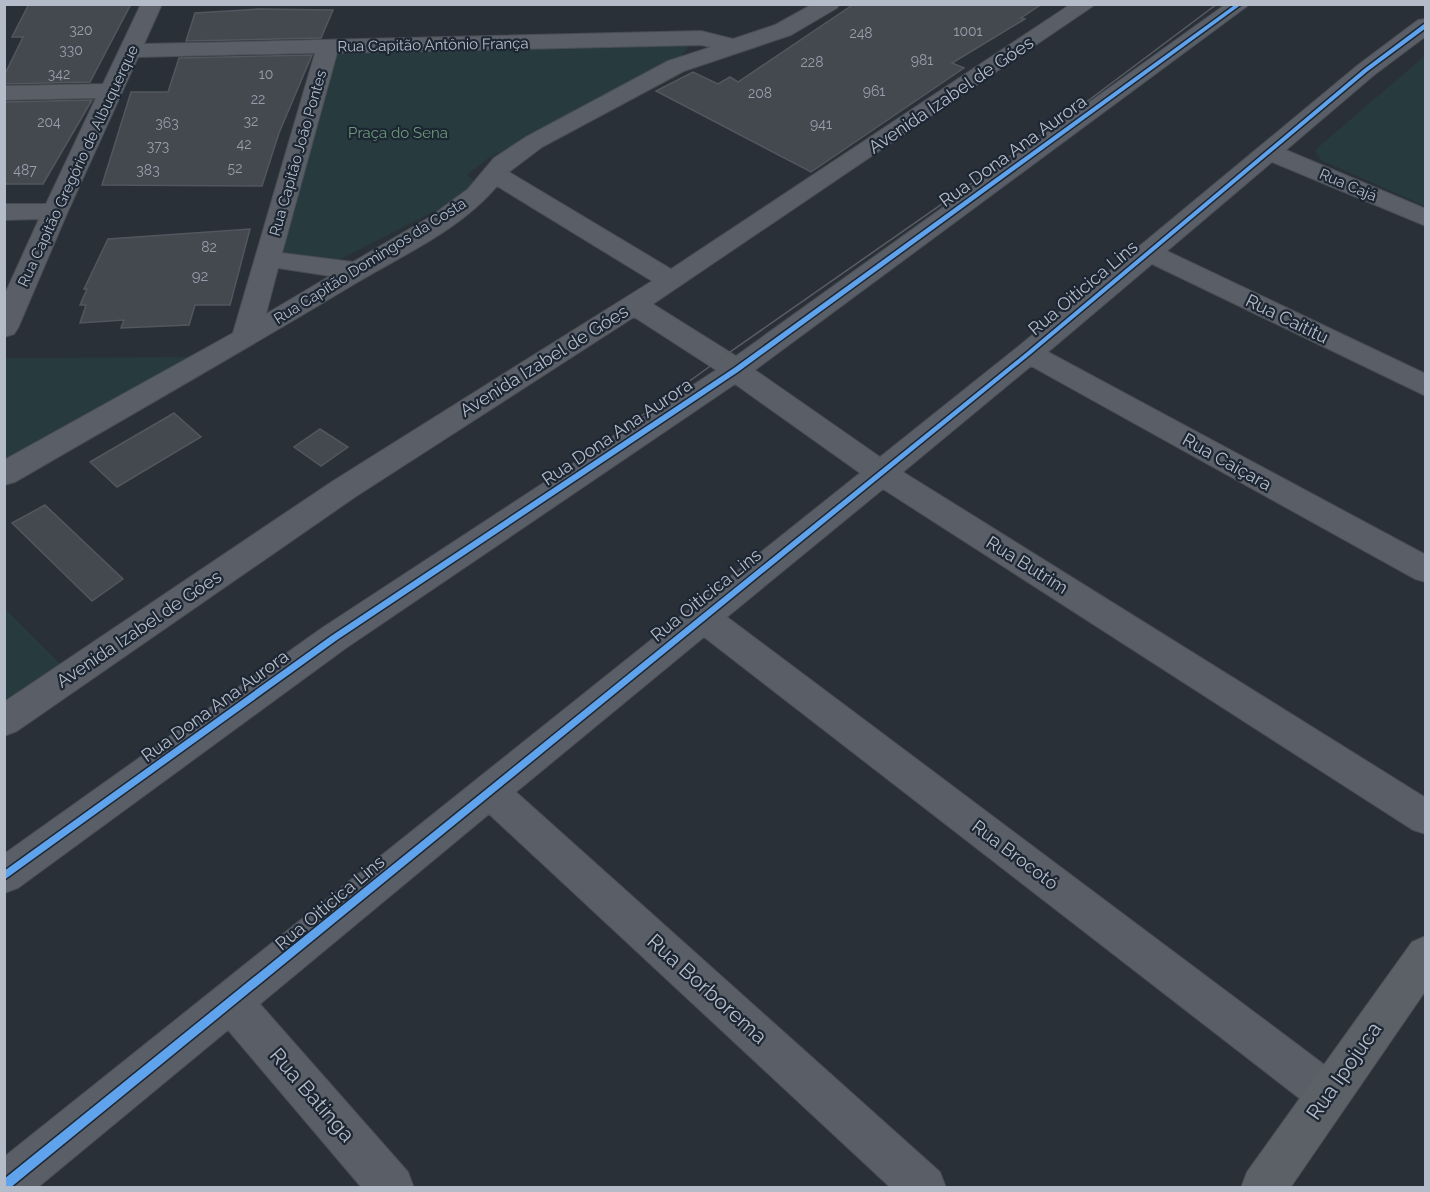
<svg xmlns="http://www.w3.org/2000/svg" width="1430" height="1192" viewBox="0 0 1430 1192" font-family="Raleway,sans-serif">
  <rect width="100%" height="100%" fill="#2a3038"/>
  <g fill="#273a3e">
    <polygon points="690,45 676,62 487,159 467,175 482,187 333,263 282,252 336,52"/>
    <polygon points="1425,56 1425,206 1321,160 1315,150"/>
    <polygon points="189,357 5,460 6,358"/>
    <polygon points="4,608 65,669 4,710"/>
  </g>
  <g fill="#444950" stroke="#52575f" stroke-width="1.5">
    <polygon points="29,4 131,4 90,82 4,84 4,76 23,37 12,37"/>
    <polygon points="854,4 1042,4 1021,18 1025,19 952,63 964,68 811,172 656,91 693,72 718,84 730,77 738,82"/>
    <polygon points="258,9 333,10 321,38 186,41 195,13"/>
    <polygon points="312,55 279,133 262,186 102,185 131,92 168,92 179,58"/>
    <polygon points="92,100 43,184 4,184 4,102"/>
    <polygon points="250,229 230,305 195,305 189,325 121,328 124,320 80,323 86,305 80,305 87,289 84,289 108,239"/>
    <polygon points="174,413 201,437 117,487 90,462"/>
    <polygon points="320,429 348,447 321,466 294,447"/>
    <polygon points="45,505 123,579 92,601 12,523"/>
  </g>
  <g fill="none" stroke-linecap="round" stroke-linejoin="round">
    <g stroke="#484c53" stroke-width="2">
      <path id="minor" d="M141,4H162L144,44L701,31L733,39L775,25L813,4H840L837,8L791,35L684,71L542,147L509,172L671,269L1071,4H1096L653,304L736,356L1226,4H1250L755,370L880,457L1019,346L1358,65L1418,20L1426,19V36L1374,75L1286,150L1426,209V226L1272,162L1167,251L1426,374V396L1152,264L1048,352L1426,555V582L1415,579L1031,366L903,472L1426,798V834L1413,830L883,489L727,617L1342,1078L1348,1093L1342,1108L1327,1114L1312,1108L704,637L516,792L940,1172L946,1188H891L489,814L260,1004L408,1172L414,1188H362L228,1030L37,1188H4V1157L860,473L735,384L346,648L18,888L4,893V854L322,628L716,370L634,317L355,497L17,731L4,736V702L333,481L652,281L497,186C461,229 403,255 356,283C243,351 129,416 15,482L4,485V460L233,333L315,53L138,57L68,211L18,328L14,334L4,337V296L39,219L4,220V204H46L96,98L4,100V86L103,84ZM701,45L711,47L668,61L526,137L494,158L468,189L430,217L353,262L282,253L337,53ZM278,268L330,276L266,314Z"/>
    </g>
    <g stroke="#484c55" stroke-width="2">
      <polygon id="major" points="1426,936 1426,990 1290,1188 1241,1188 1247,1172 1412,942"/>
    </g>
    <use href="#minor" fill="#5a5e66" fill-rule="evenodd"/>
    <use href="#major" fill="#5c6168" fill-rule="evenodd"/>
    <polyline stroke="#595d64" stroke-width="1.5" points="4,876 720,359 1065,118 1217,4"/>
    <g stroke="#1d2633" stroke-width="3">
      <g id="cycleway">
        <polygon points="1236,4 1242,4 738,372 337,640 4,880 4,871 331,636 734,368"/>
        <polygon points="1424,24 1426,24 1426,28 1368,71 1031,354 10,1188 4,1188 4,1179 1027,352 1364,69"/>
      </g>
    </g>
    <use href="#cycleway" fill="#60a3ed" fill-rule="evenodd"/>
  </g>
  <g text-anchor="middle" stroke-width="4.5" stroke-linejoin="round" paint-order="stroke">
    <g font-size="14" fill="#989fab">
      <text x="81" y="35">320</text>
      <text x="968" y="36">1001</text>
      <text x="861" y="38">248</text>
      <text x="71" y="55">330</text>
      <text x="922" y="65">981</text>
      <text x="812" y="67">228</text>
      <text x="59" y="79">342</text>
      <text x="266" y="79">10</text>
      <text x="874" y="96">961</text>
      <text x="760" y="98">208</text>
      <text x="258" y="104">22</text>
      <text x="251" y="126">32</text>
      <text x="49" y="127">204</text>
      <text x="167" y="128">363</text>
      <text x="821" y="129">941</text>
      <text x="244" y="149">42</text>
      <text x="158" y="151">373</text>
      <text x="235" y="173">52</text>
      <text x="25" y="175">487</text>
      <text x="148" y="175">383</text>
      <text x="209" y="252">82</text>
    </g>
    <g font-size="15" fill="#b4bcc9" stroke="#1d2633">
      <text transform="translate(433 45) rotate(-1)" y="5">Rua Capitão Antônio França</text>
      <text transform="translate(298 153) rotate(-74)" y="5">Rua Capitão João Pontes</text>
      <text transform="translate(78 166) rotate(-65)" y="5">Rua Capitão Gregório de Albuquerque</text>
      <text transform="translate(1348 185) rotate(23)" y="5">Rua Cajá</text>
      <text transform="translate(370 261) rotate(-32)" y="5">Rua Capitão Domingos da Costa</text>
    </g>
    <g font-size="15" fill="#6b9a76" stroke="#1d2633">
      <text x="398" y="138">Praça do Sena</text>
    </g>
    <g font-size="15" fill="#989fab">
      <text x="200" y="281">92</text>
    </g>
    <g font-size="18" fill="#b4bcc9" stroke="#1d2633">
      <text transform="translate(951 95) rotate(-34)" y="6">Avenida Izabel de Góes</text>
      <text transform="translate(1013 151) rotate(-36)" y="6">Rua Dona Ana Aurora</text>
      <text transform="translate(1083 288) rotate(-40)" y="6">Rua Oiticica Lins</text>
      <text transform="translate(1287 319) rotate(26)" y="6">Rua Caititu</text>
      <text transform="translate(544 361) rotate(-32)" y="6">Avenida Izabel de Góes</text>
      <text transform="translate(617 432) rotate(-34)" y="6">Rua Dona Ana Aurora</text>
      <text transform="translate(1227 462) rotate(29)" y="6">Rua Caiçara</text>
      <text transform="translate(1027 565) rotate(32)" y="6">Rua Butrim</text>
      <text transform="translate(706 595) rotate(-39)" y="6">Rua Oiticica Lins</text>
      <text transform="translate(139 629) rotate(-34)" y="6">Avenida Izabel de Góes</text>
      <text transform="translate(215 706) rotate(-36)" y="6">Rua Dona Ana Aurora</text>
      <text transform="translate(1015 855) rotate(37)" y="6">Rua Brocotó</text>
      <text transform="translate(330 903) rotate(-40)" y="6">Rua Oiticica Lins</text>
    </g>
    <g font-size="21" fill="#b4bcc9" stroke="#1d2633">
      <text transform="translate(707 989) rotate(42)" y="7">Rua Borborema</text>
      <text transform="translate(1344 1071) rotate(-55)" y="7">Rua Ipojuca</text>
      <text transform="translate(312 1095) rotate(49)" y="7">Rua Batinga</text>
    </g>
  </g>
  <rect width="1430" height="1192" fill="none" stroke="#b4bcc9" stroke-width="12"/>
</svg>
